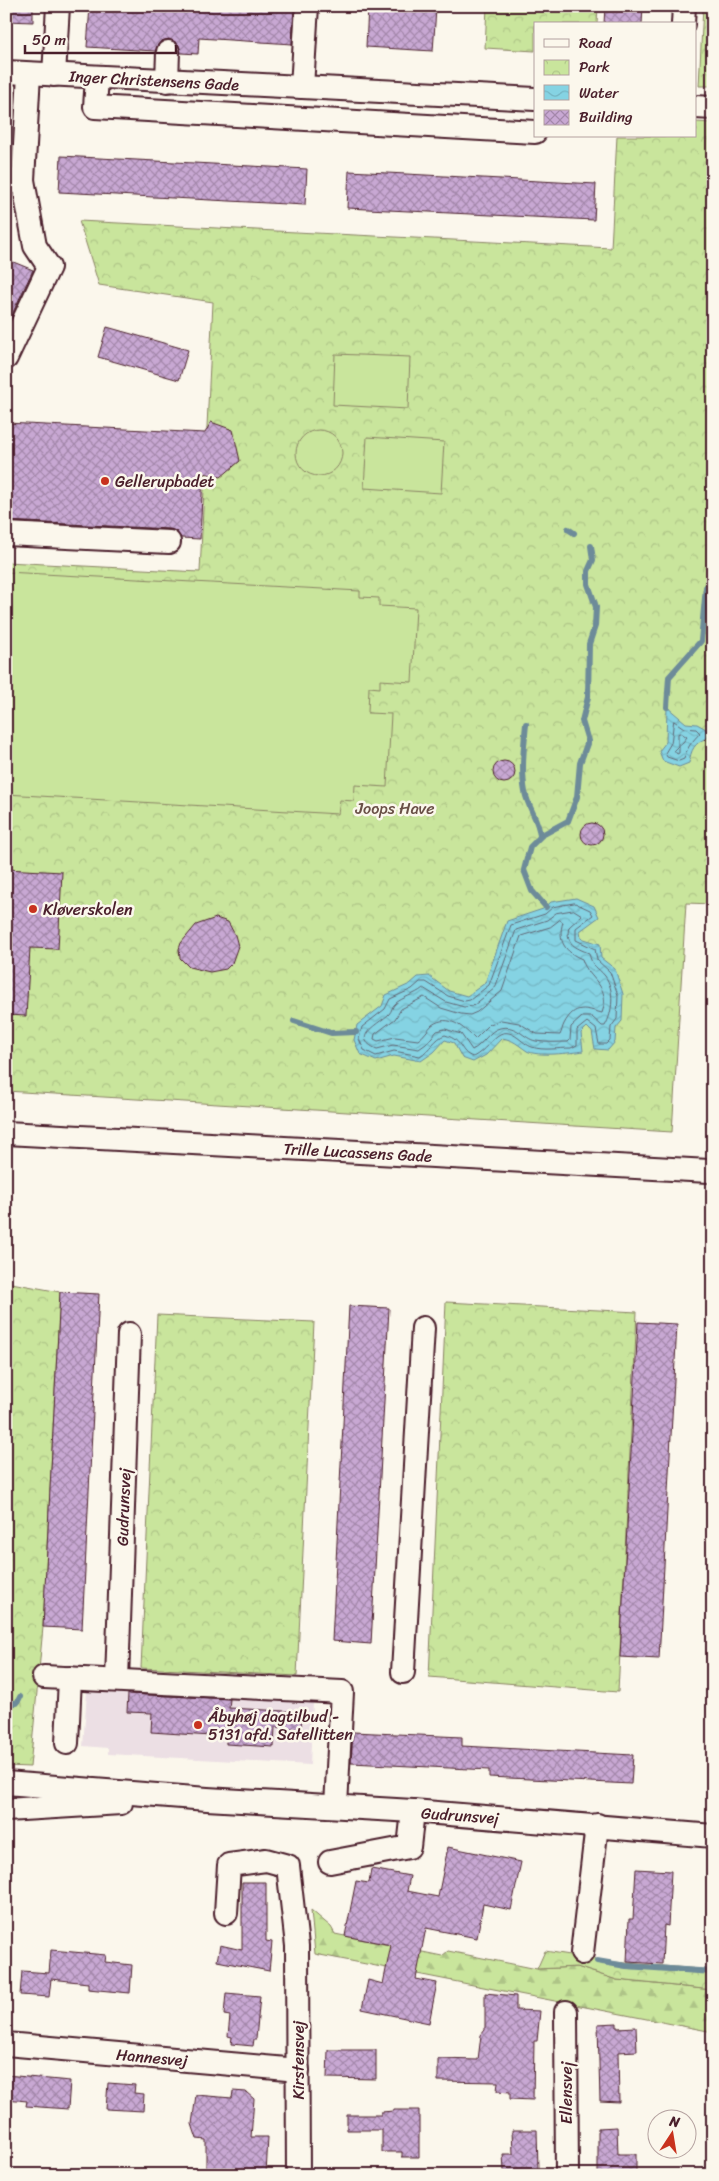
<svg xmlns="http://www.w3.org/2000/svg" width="719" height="2181" viewBox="0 0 719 2181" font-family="Sriracha,sans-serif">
  <defs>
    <pattern id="forest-firs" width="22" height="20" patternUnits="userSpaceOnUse" patternTransform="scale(1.25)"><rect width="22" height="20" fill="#c9e59c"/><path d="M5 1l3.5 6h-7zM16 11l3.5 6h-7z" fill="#aec487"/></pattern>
    <pattern id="park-crowns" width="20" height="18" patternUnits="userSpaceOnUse" patternTransform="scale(1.25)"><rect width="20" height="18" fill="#c9e59c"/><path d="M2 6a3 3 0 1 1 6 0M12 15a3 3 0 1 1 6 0" fill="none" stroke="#aec487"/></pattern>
    <pattern id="water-waves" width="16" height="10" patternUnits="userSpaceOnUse" patternTransform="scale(1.25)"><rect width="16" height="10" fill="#85d3e3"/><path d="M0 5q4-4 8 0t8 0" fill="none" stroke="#74b5c3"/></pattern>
    <pattern id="building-cross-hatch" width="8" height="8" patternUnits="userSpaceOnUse" patternTransform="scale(1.25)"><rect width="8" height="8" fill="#c8a8d3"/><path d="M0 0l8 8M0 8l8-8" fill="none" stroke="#a488ab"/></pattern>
  </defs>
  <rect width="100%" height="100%" fill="#fbf7ec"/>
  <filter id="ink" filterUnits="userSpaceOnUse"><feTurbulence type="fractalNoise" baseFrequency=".02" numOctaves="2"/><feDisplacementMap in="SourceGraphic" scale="10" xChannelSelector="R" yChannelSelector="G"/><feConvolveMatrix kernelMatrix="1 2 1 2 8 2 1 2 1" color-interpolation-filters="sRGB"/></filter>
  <g filter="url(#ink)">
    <polygon fill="#ecdfe4" points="87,1692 313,1703 310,1765 108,1754 108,1748 83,1746"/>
    <polygon fill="url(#forest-firs)" stroke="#8a8264" points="311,1910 331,1927 335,1934 442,1956 448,1951 537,1969 577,1967 617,1980 713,1990 713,2032 315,1954"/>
    <g fill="url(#park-crowns)" stroke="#8a8264">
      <polygon points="487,6 598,6 597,24 535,24 535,51 485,48"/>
      <polygon points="703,6 713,6 713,86 699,86"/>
      <polygon points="695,122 713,123 713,904 686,903 672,1132 6,1091 6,562 200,572 213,302 99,285 79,221 611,248 617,136 695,136"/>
      <polygon points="6,1282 60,1292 43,1627 30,1767 6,1766"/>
      <polygon points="446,1302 637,1312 618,1692 429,1677"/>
      <polygon points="157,1315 314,1322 297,1676 141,1668"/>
      <polygon points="545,1951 614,1962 713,1970 713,1990 617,1980 577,1967 537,1969"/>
    </g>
    <g fill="#c9e59c" stroke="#8a8264">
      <polygon points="335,354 410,357 408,409 333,405"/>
      <circle cx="319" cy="453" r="23"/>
      <polygon points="367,437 444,442 441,493 364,488"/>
      <polygon points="6,572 360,591 360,597 379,598 379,606 416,608 412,682 380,680 380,688 369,687 368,713 391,714 387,787 355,785 354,801 340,800 338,814 6,794"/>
    </g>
    <g fill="url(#water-waves)" stroke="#6d8b99">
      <path d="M667,707L686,723L697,724L706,729L707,738C694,743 691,750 689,763L679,767L663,761L659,751L666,742Z"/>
      <path d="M576,898L594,906L599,917L580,931L581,938L600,944L601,958L615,969L623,994L622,1021L616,1028L615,1042L608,1050L595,1049L592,1032L587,1027L581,1033L583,1051C571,1053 537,1057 527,1051C518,1045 514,1040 502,1038L486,1055L473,1062L462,1058L454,1043L445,1040L434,1052L421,1061L394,1056L376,1061L360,1054L354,1040L357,1025L382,1006L386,995L410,984L418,977L429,976L449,991L467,996L485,983L507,921L543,909L551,902Z"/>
    </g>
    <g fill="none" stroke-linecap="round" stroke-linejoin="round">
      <g stroke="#626775" stroke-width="1">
        <path d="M674,721L684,728L696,729L700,733C692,742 688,745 684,759L679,761L667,757L665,753L671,743Z"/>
        <polygon points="681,733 687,737 679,747 679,753 677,754 674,750 678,746 678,734"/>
        <path d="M575,903L590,910L593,915L576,928V940L595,949L597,960L610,972L618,995L617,1019L611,1027L610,1040L606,1044H599L596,1029L587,1022L577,1030V1045L571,1048C559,1048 543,1051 532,1047C522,1044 513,1028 500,1034C492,1038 485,1051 473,1057C458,1052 465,1041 445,1035C435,1038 430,1050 420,1056L394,1051L376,1056L364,1050L359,1039L362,1027L385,1009L390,999L412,989L420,982H426L448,996L465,1001L470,1000L489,985L511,925L545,914L553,907Z"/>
        <path d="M574,910L582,915L569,927C565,944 576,948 589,953C592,968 597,966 605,976C615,990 613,1012 605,1026H602L592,1017H582L571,1027L570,1040L568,1042C558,1042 546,1043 536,1041C524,1039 517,1024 500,1028C489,1030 483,1045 472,1050L461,1034L445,1029L437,1031L426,1044L419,1049L393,1045L377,1049C349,1037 379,1024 389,1014C392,1011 392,1006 395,1004C402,997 415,995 423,988L446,1002L464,1007L473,1006L495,988L516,930L547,920L556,913Z"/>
        <path d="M560,920L563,922C557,941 565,952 582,959C588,980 612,985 602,1013C586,1009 575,1003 564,1024C562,1028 562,1031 560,1035L537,1034L519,1023L501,1020L490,1024L475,1039C464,1028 449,1013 432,1025C427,1030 424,1036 418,1040L395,1037L378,1041L374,1039L375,1034L395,1019L401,1009L424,997L441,1008L461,1014L470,1015L477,1012L502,991L521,936L550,927Z"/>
      </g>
      <g stroke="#6d8b99" stroke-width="6">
        <polyline points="568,529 574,533"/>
        <polyline points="667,707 669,677 701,641 706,587 713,581"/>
        <path d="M526,724C524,746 521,770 525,792C528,808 539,820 540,836"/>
        <polyline points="546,907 532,891 524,870 530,847 542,835 568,821 577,797 580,763 588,741 582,721 588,697 589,644 595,626 596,607 588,584 588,571 593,560 591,546"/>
        <polyline points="294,1021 331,1033 356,1032"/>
        <polyline points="6,1709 12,1703 17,1703 20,1697"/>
        <polyline points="597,1961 626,1966 713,1972"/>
      </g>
    </g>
    <g fill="url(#building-cross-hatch)" stroke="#4a1f2b">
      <polygon points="6,6 33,6 33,22 6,21"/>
      <polygon points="90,6 294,6 292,44 199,38 198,54 181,53 179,45 169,39 161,41 155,51 87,47"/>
      <polygon points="368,6 436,9 433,51 366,47"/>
      <polygon points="605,6 643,6 642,24 604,24"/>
      <polygon points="61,156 307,169 305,205 59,192"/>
      <polygon points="349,171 596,184 594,220 347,208"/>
      <polygon points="6,259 33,270 6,327"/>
      <polygon points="107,327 188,350 179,380 98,357"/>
      <polygon points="211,422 233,430 240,461 221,477 203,473 200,539 181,538 176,531 170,529 6,521 6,423 205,433"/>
      <circle cx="504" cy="772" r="11"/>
      <circle cx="592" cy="834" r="11"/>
      <polygon points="6,869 62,872 58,949 30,948 26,1016 6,1015"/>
      <polygon points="216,918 228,922 235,935 238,946 232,963 226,969 210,972 189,967 180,958 179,949 181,943 196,925"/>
      <polygon points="60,1292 99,1294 82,1629 43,1627"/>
      <polygon points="349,1306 389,1308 371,1644 332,1641"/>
      <polygon points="638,1322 677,1324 659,1659 620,1657"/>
      <polygon points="128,1694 230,1699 229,1708 302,1712 301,1729 275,1727 274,1747 226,1744 226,1737 151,1732 152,1713 127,1712"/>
      <polygon points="353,1732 462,1737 462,1746 633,1755 631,1784 489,1777 489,1770 351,1763"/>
      <polygon points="448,1847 521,1862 511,1910 483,1904 477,1938 426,1928 416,1979 437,1983 429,2023 362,2009 368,1980 383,1984 391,1945 345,1936 356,1881 369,1883 371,1869 410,1876 407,1891 438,1897"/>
      <polygon points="636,1869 671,1871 668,1926 664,1925 662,1964 627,1962 629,1919 633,1919"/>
      <polygon points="242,1882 266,1882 266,1941 272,1942 269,1971 217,1961 220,1945 242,1950"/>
      <polygon points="51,1950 106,1955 105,1962 132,1965 130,1993 88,1989 88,1983 51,1979 49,1997 20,1995 22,1971 49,1973"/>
      <polygon points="226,1993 260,1996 256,2039 254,2039 253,2046 231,2044 232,2037 228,2036 230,2016 224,2015"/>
      <polygon points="485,1993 516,1996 516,2010 540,2011 537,2041 534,2041 533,2100 510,2099 510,2092 497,2091 498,2082 438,2081 438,2059 478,2060 481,2035 485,2030"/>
      <polygon points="617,2023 617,2028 636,2027 637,2051 618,2052 619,2102 600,2101 598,2024"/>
      <polygon points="328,2050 376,2050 376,2079 327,2078"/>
      <polygon points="6,2075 70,2081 68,2109 26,2106 27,2101 6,2099"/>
      <polygon points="108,2083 135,2085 134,2093 144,2094 143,2111 106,2109"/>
      <polygon points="233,2091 246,2092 254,2099 251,2137 268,2137 266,2175 206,2175 206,2140 197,2139 192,2124 196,2095 232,2098"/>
      <polygon points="394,2110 419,2110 419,2157 402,2157 402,2152 382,2152 382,2130 347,2130 347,2115 381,2115 381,2112 394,2111"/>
      <polygon points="617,2127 618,2154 636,2154 636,2175 598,2175 598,2128"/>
      <polygon points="512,2130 537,2130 538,2170 504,2171 503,2154 513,2154"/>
    </g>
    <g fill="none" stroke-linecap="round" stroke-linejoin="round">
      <g stroke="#4a1f2b" stroke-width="26">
        <g id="minor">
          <polyline points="683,24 684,6"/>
          <polyline points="6,72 535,99"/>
          <polyline points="54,75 58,6"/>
          <polyline points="97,78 95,107 535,132"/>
          <polyline points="167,81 168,52"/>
          <polyline points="302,87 307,6"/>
          <polyline points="695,107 713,108"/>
          <polyline points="23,180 29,74"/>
          <polyline points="6,181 23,180 35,246 49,267 6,358"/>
          <polyline points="6,534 169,542"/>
          <polyline points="6,1133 709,1171"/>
          <polyline points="403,1672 423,1328"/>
          <polyline points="44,1677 342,1692 336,1806"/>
          <polyline points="117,1680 129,1334"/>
          <polyline points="67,1743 70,1678"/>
          <polyline points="6,1783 207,1799 413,1811 713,1836"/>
          <polyline points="6,1810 121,1803"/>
          <polyline points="330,1862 409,1847 413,1811"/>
          <polyline points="226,1913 229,1865 266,1860 288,1866 297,1946 298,2175"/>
          <polyline points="582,1953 597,1825"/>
          <polyline points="566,2012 567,2175"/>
          <polyline points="6,2044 298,2070"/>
        </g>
      </g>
      <use href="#minor" stroke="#fbf7ec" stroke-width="22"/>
    </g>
  </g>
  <g fill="#c8321e" stroke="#fbf7ec" stroke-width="2">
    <circle cx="105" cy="481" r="5"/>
    <circle cx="33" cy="909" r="5"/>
    <circle cx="198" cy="1725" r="5"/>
  </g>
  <g text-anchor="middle" stroke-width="5" stroke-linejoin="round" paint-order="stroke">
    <g font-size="16" fill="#4a1f2b" stroke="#fbf7ec">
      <text transform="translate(154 80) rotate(3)" y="6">Inger Christensens Gade</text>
      <text transform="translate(358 1152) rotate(3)" y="6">Trille Lucassens Gade</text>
      <text transform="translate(123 1507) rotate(-88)" y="6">Gudrunsvej</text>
      <text transform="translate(460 1815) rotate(4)" y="6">Gudrunsvej</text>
      <text transform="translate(152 2057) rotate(5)" y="6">Hannesvej</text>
      <text transform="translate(298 2060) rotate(-90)" y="6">Kirstensvej</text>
      <text transform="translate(566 2093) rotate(-90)" y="6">Ellensvej</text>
    </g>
    <g font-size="16" fill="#4a1f2b" stroke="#fbf7ec" text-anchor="start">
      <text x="115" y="487">Gellerupbadet</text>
      <text x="43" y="915">Kløverskolen</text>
      <text x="208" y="1722">Åbyhøj dagtilbud -<tspan x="208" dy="18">5131 afd. Satellitten</tspan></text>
    </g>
    <g font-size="16" fill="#6a5047" stroke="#fbf7ec">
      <text x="395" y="814">Joops Have</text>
    </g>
  </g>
  <rect width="719" height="2181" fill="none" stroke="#fbf7ec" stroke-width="25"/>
  <rect x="12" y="12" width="694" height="2156" fill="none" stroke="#4a1f2b" stroke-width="2" filter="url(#ink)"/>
  <rect x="534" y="22" width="162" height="115" fill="#fbf7ec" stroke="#b4a19f"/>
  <rect x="544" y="39" width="25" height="8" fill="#fbf7ec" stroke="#b4a19f"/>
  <text x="579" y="48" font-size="15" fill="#4a1f2b">Road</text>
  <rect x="544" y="60" width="25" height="15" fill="url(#park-crowns)" stroke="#b4a19f"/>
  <text x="579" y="72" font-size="15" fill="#4a1f2b">Park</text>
  <rect x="544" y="85" width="25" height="15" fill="url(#water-waves)" stroke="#b4a19f"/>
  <text x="579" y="98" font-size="15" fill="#4a1f2b">Water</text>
  <rect x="544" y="110" width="25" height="15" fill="url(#building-cross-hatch)" stroke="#b4a19f"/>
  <text x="579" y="122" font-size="15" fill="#4a1f2b">Building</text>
  <g transform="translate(672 2134) rotate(12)"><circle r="24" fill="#fbf7ec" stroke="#b4a19f"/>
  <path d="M0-4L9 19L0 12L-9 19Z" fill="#c8321e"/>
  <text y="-8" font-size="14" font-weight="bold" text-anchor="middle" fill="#4a1f2b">N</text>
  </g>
  <path d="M25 45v8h151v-8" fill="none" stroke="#4a1f2b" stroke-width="2.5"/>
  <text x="32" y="45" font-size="15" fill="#4a1f2b" stroke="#fbf7ec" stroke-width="4" paint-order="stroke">50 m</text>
</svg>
